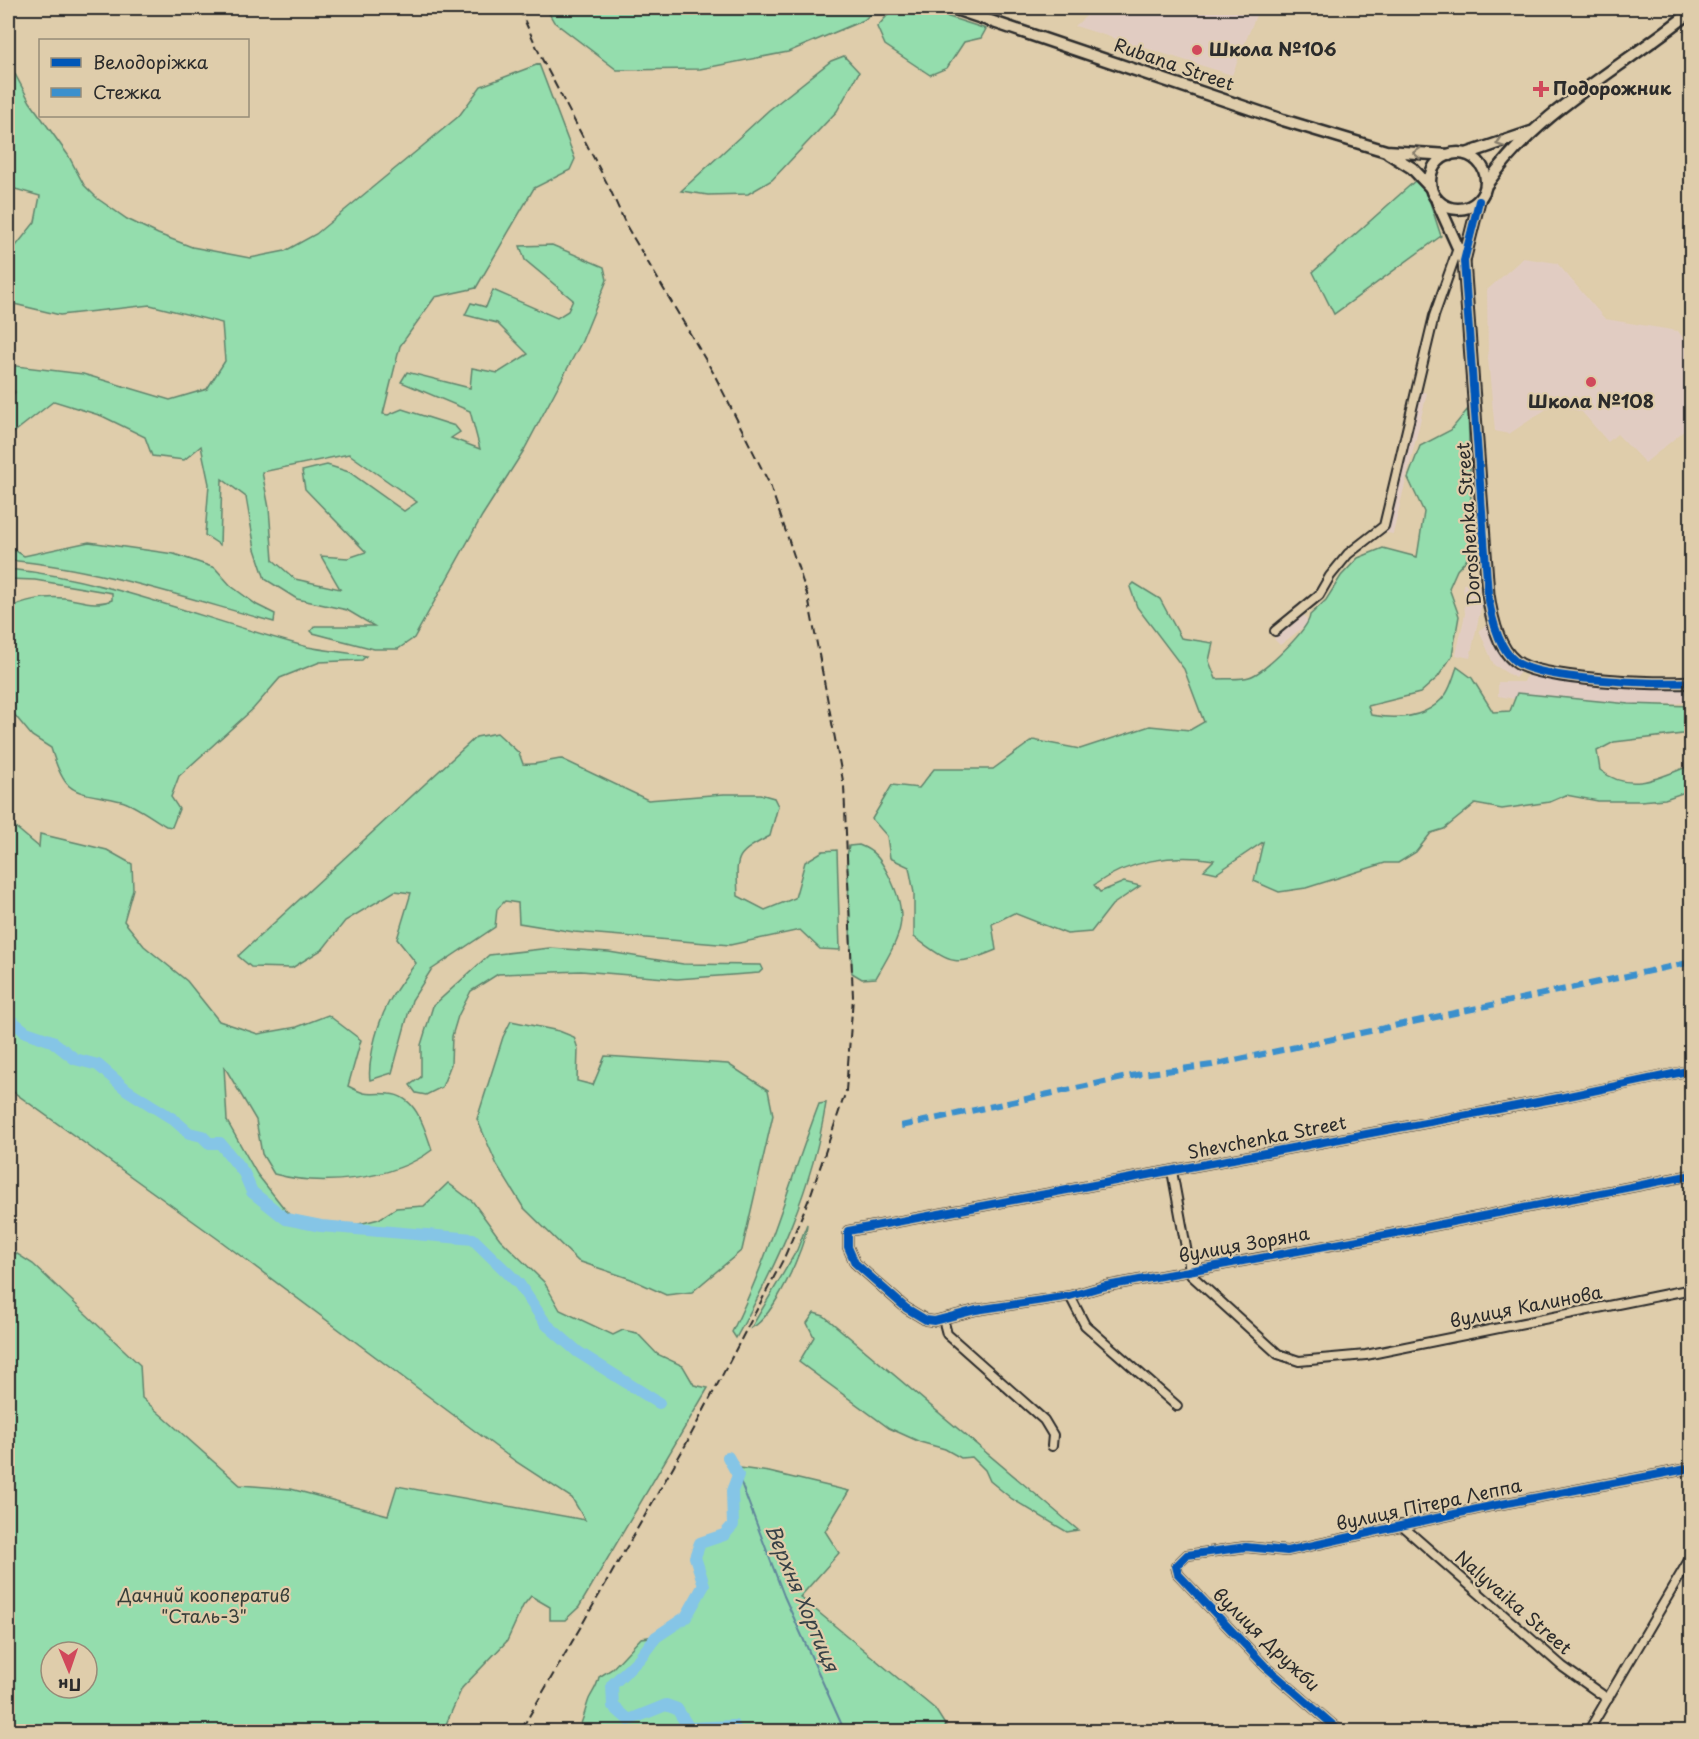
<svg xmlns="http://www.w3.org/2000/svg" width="1699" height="1739" viewBox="0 0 1699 1739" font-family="'Playpen Sans',sans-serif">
  <rect width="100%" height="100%" fill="#dfcdab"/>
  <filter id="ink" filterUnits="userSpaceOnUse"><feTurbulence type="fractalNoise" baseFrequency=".0167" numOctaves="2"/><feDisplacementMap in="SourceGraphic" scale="12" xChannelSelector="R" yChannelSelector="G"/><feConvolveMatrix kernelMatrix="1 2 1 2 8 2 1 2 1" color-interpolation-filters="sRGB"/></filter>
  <g filter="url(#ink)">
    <g fill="#e1ccc2">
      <polygon points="1089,8 1259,8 1232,75 1075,26 1092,11"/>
      <polygon points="1523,258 1557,263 1605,319 1678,331 1691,349 1691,425 1645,463 1617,434 1608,442 1582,412 1554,404 1509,434 1495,431 1488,359 1487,290"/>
      <polygon points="1420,391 1427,393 1393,534 1386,533"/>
      <polygon points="1478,582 1481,607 1470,658 1456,655 1465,614 1463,584"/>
      <polygon points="1303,613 1309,623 1280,645 1274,639"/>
      <polygon points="1490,624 1503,658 1521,671 1515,678 1494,665 1479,630"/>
      <polygon points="1527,674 1585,684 1668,688 1692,687 1691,701 1675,704 1629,704 1517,693 1515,699 1498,696 1498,682 1524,682"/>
    </g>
    <g fill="#94ddad" stroke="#60846c" stroke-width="1.5" fill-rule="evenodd">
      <polygon points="546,8 877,8 864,20 788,52 700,69 617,70 554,22"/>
      <polygon points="894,8 921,8 986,29 981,38 964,42 947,68 930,75 885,45 877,27"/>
      <polygon points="844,56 859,72 837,111 772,180 748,194 708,195 681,191 769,110 831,61"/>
      <path d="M8,61L30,102L68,155L84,185L98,199L127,219L158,234L192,247L250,258L285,251L316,234L459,116L481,86L539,64L575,159L570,170L534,188L476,288L435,297L400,346L383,414L388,415L402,409L455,426L460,432L451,438L480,449L470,411L401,382L407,372L470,388L472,368L498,373L528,354L497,323L465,315L471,303L486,307L493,290L557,318L568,311L573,300L525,260L520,246L552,245L604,267L607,280L582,341L524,450L482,516L414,638L398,649H374L313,633L311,631L315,626H374L347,610L297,599L265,579L255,549L246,497L222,479L220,545L205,535L209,484L201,446L184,460L152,456L145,437L102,416L54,401L8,437V402L15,392L8,384V365L83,374L170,400L207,389L225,361L222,323L150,305L60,315L10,303L8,299V256L35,222L40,196L8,187ZM349,454L417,502L404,511L349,472L327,465L302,471L305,489L366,552L348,558L321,556L340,589L295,579L273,560L269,508L262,472Z"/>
      <polygon points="1416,180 1427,193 1441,236 1334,314 1313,272"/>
      <path d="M1468,409L1472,538L1467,559L1457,570L1449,588L1459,616L1452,656L1438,677L1420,693L1368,706L1371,715C1398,720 1428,718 1446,694C1451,687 1454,675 1457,667L1472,678L1493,712L1510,711L1517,693L1629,704L1691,706V733L1614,742L1597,751L1600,770C1630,794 1659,778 1691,765V790L1665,799L1640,801H1598L1566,795L1550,802L1502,809L1475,804L1444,829L1431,833L1416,852L1398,863H1385L1306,888L1279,892L1254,881L1263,842L1217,873L1204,870L1214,860C1172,853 1128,861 1094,885L1100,892L1124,882L1140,886L1112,905L1091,932L1067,934L1014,913L992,924L996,950C952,968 951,963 914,937V893L909,867L890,858L887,836L872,819L892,785L919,788L934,769H993L1033,740L1080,749L1150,726L1190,730L1204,722L1184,669L1137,607L1130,587L1134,583L1160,599L1181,638L1213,643L1209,661L1216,679C1226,678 1240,680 1249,677C1264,673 1309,629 1310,615L1326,600L1341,576L1358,558L1383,548L1417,557L1424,512L1408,478L1420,446L1451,430Z"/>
      <path d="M89,542L174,554L215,568L231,586L257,605L275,614L274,622C186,598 98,568 8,560V546L24,556Z"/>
      <path d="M8,569C111,579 207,621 308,647C327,651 347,652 366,656L362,660L320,662L280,678L253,709L179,776L171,797L179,809L172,827L166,826C152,818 136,805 121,801C74,790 66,799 51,748L32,736L8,707V609C23,600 45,596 64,598C80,600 96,607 112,600V593L35,580L8,579Z"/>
      <path d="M497,733L519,753L523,764C538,766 547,760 562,759L648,800L724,794H760L774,798L778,806L770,836C734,855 736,855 738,896L765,910L795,898L805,862L823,851L837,850L840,950L820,949L800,930L730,945L574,932L519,923L518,903L505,901L497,909L495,927L431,970L412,1000L392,1073L370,1080C368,1068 371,1060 373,1047C381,1010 393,992 416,963L397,939L411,893L395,891L345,921L323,949L292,968L251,967L238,956L476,737Z"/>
      <path d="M8,821L39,847L40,834L107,850L132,864L133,889L124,921L144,946L187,981L219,1021L258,1034L297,1027L328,1015L361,1040L348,1086C371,1098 366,1092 389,1094C416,1095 425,1129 432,1150C393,1180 321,1187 274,1174L262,1154L256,1120L224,1066L227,1121L257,1174L295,1222L339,1229L379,1219L396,1208L424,1206L448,1183L473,1202L500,1239L544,1282L560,1310L613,1335L623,1330L637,1333L657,1354L683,1366L694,1385L708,1388L579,1607L565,1620H550V1607L531,1596L523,1606L507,1641L462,1688L443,1731H8V1248L33,1264L140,1365L142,1398L240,1485L291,1489L388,1515L397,1486L585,1520L572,1498L515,1461L218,1239L8,1088ZM51,1652H87V1688H51Z"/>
      <path d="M859,845C875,851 880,859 888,874C912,919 900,936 876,978L862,979L852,973L847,856L849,846Z"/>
      <polygon points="550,948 609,952 683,964 761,965 763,969 759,973 677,979 581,971 498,974 471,991 458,1016 452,1036 451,1064 442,1087 426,1095 416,1093 410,1085 421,1077 421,1045 433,1006 489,955"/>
      <polygon points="511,1021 559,1031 574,1037 578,1049 577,1081 593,1085 605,1056 728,1064 768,1090 773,1115 742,1250 692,1292 666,1295 631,1279 578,1261 523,1207 497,1165 477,1119 503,1037"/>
      <path d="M826,1103C813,1188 777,1264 736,1338L732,1332C768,1260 790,1180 819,1104Z"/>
      <path d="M807,1224C806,1247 772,1320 751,1328L797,1250Z"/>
      <polygon points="814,1313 824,1316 1078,1530 1067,1532 1012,1499 990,1481 985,1470 972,1457 961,1458 945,1449 920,1442 889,1428 799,1362 814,1337 807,1323"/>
      <path d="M740,1468L769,1472L849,1491L825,1531L839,1553L800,1597L935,1709L949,1731H578C583,1721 585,1710 589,1699C593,1691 597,1687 599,1677L612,1669L641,1638C674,1636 689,1612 704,1585L695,1557L700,1543L724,1535L733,1525L732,1491L741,1481Z"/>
    </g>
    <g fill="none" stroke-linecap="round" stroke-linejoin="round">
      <polyline stroke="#61879b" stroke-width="2" points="738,1475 784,1596 845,1732"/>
      <g stroke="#85c5e6" stroke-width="12">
        <polyline points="8,1018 26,1032 52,1041 75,1059 98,1065 127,1090 173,1119 189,1133 202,1136 209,1143 220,1143 244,1173 252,1192 286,1219 321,1226 473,1239 519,1284 546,1324 578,1352 659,1403"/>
        <polyline points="728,1457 738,1475 732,1491 733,1525 724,1535 700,1543 695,1557 704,1585 686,1617 656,1637 639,1659 612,1685 613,1706 629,1720 666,1705 677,1709 689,1728 734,1726 737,1732"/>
      </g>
      <g stroke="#2b2b2b" stroke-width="12">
        <g id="street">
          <polyline points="1275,631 1319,595 1330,576 1348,554 1384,526 1434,316 1458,248"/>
          <polyline points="1692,1070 1564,1097 848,1231 848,1247 855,1263 906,1308 926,1320 934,1321 976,1310 1070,1296 1101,1287 1391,1234 1692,1175"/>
          <polyline points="1172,1171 1191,1275 1278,1354 1299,1361 1366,1355 1692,1289"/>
          <polyline points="1070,1296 1085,1325 1177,1406"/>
          <polyline points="943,1319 947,1334 1044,1420 1053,1435 1052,1446"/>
          <polyline points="1401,1525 1563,1667 1608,1699"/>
          <polyline points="1341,1732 1265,1666 1178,1574 1176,1566 1187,1555 1246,1547 1287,1551 1491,1506 1692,1468"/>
          <polyline points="1588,1732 1692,1555"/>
        </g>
      </g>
      <g stroke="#2b2b2b" stroke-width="15">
        <g id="secondary">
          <polyline points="952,8 1283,120 1386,151 1449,155"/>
          <circle cx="1458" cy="181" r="28"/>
          <polyline points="1388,153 1412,168 1431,188"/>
          <polyline points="1466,154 1531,132"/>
          <path d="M1487,184C1538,110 1624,67 1692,11"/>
          <polyline points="1437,201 1464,261"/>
          <path d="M1479,201L1464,261L1488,594C1491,615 1497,647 1515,661C1538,680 1660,685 1692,682"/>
        </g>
      </g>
      <use href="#street" stroke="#dfcdab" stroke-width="8"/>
      <use href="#secondary" stroke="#dfcdab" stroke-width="10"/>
      <polyline stroke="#2b2b2b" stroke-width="2" stroke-dasharray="9 4.5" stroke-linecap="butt" points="519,8 542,59 609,187 627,227 714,374 770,485 808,597 844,786 853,997 846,1091 811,1194 784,1258 685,1446 520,1732"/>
      <polyline stroke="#3b90cd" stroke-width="6" stroke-dasharray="12 6" stroke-linecap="butt" points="901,1126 1141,1074 1212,1065 1692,962"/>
      <g stroke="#dfcdab" stroke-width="11">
        <g id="cycleway">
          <path d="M1479,201L1464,261L1488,594C1491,615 1497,647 1515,661C1538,680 1660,685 1692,682"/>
          <polyline points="1692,1070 1564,1097 848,1231 848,1247 855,1263 906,1308 926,1320 934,1321 976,1310 1070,1296 1101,1287 1391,1234 1692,1175"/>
          <polyline points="1341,1732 1265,1666 1178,1574 1176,1566 1187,1555 1246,1547 1287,1551 1491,1506 1692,1468"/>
        </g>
      </g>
      <use href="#cycleway" stroke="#0057b8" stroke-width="8"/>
    </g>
    <defs><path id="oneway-chevron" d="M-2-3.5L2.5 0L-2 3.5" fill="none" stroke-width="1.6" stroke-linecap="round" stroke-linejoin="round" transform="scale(1.5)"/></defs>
    <g stroke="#857c6b">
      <use href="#oneway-chevron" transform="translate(1500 143) rotate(161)"/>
      <use href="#oneway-chevron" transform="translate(1417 153) rotate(-177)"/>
    </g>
  </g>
  <g fill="#d1495b" stroke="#dfcdab" stroke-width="2">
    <circle cx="1197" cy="50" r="6"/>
    <path d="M1538 80h6v6h6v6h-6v6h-6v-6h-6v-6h6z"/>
    <circle cx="1591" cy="382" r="6"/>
  </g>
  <g text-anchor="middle" stroke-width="4.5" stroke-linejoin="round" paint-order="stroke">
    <g font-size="18" font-weight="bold" fill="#2b2b2b" stroke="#dfcdab" text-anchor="start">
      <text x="1209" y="56">Школа №106</text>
      <text x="1553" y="95">Подорожник</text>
      <text x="1591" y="408" text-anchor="middle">Школа №108</text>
    </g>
    <g font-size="18" fill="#2b2b2b" stroke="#dfcdab">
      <text transform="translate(1174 65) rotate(19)" y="6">Rubana Street</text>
      <text transform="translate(1469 524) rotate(-94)" y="6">Doroshenka Street</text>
      <text transform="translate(1267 1138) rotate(-11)" y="6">Shevchenka Street</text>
      <text transform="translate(1244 1245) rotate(-10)" y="6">вулиця Зоряна</text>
      <text transform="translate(1526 1307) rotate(-11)" y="6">вулиця Калинова</text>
      <text transform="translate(1429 1505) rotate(-12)" y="6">вулиця Пітера Леппа</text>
      <text transform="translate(1513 1603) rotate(41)" y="6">Nalyvaika Street</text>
      <text transform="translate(1266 1640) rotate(44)" y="6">вулиця Дружби</text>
    </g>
    <g font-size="18" fill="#363d38" stroke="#dfcdab">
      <text x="204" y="1602">Дачний кооператив<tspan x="204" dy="21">"Сталь-3"</tspan></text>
    </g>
    <g font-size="20" font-style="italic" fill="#384247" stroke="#dfcdab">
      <text transform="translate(802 1598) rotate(67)" y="7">Верхня Хортиця</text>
    </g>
  </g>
  <rect width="1699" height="1739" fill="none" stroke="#dfcdab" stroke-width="30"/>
  <rect x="15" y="15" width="1669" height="1709" fill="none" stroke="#2b2b2b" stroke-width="2" filter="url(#ink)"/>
  <rect x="39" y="39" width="210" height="78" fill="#dfcdab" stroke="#978c78" stroke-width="1.5"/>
  <rect x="51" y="58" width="30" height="9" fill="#0057b8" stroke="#978c78" stroke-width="1.5"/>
  <text x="93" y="69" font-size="18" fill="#2b2b2b">Велодоріжка</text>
  <rect x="51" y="88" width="30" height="9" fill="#3b90cd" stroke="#978c78" stroke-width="1.5"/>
  <text x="93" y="99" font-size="18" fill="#2b2b2b">Стежка</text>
  <g transform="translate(69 1670) rotate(178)"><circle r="28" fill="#dfcdab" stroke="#978c78" stroke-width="1.5"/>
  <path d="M0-4.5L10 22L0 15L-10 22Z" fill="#d1495b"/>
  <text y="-9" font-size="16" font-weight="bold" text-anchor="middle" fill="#2b2b2b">Пн</text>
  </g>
</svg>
